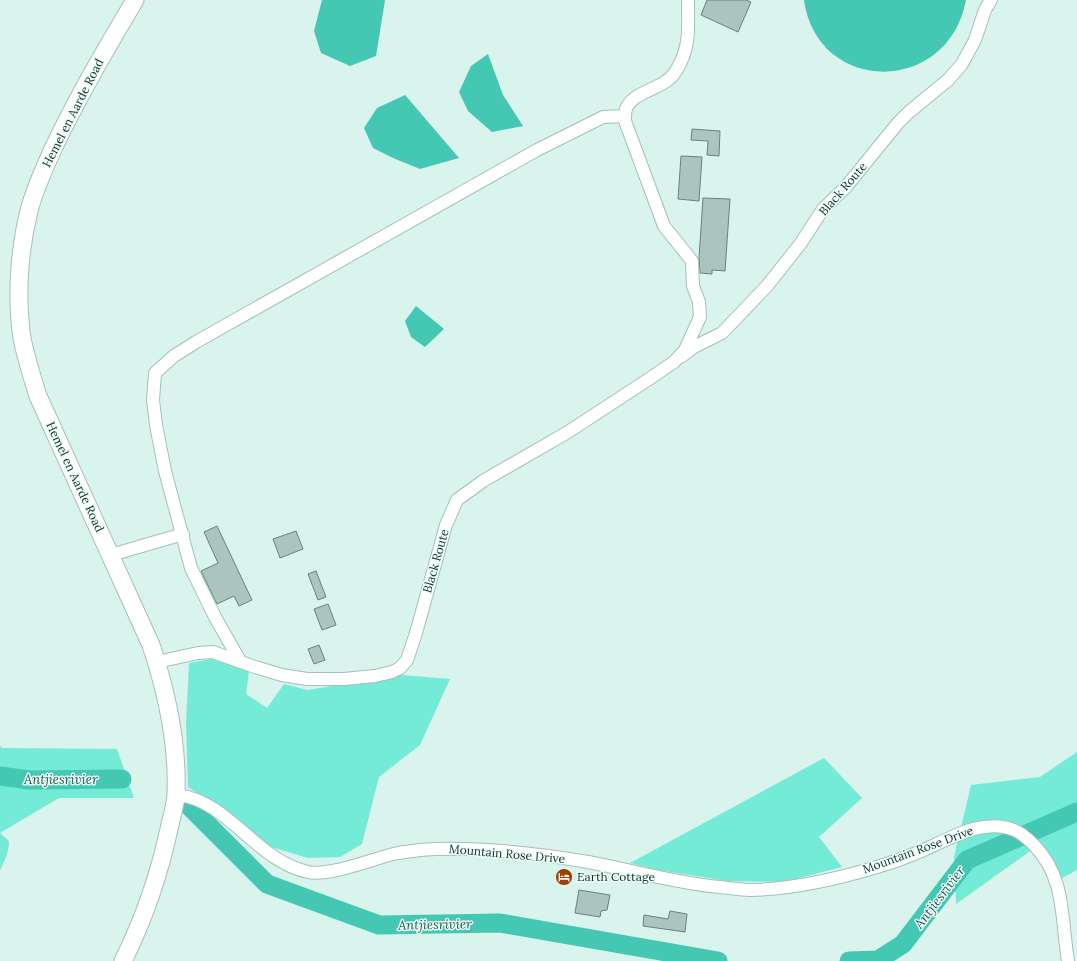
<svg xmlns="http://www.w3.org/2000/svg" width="1077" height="961" viewBox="0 0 1077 961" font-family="Lora,serif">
  <rect width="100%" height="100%" fill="#d9f3ed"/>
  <g fill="#73ebd7">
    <polygon points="212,659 249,671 246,694 267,708 284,684 307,690 402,675 450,679 420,745 379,777 362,844 340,857 308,858 271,847 232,815 188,787 186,723 189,663"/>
    <polygon points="0,746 2,748 117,749 134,798 59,798 0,833"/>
    <polygon points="1077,752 1077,870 1057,881 1036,847 956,904 954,857 971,785 1040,777"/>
    <polygon points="824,758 862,798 819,837 842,867 784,882 727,881 658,870 630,863"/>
    <path d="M0,833L9,841C9,852 5,860 0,870Z"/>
  </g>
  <g fill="#44c7b3">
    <polygon points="322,0 385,0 376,56 350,66 321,53 314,31"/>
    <path d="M804,0H966C948,96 817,95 804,0Z"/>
    <polygon points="488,54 503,95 523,126 492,132 468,111 459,92 471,66"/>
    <polygon points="405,95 459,158 420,169 393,158 373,148 364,128 377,108"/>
    <polygon points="416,306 444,329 425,347 411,337 405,321"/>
  </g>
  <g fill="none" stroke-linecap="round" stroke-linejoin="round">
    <g stroke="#44c7b3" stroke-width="19">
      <polyline points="0,776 29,780 122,779"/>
      <polyline points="189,806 267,884 379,925 500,923 718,961"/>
      <polyline points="849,961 878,960 903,944 967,860 1077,812"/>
    </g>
  </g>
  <g fill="#abc4be" stroke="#6a827d">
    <polygon points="707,0 746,0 751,2 738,32 701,15"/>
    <polygon points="692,129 720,131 719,156 707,155 708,141 691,140"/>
    <polygon points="681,156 702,157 699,201 678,199"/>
    <polygon points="703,198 730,199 725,271 712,270 712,274 700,273 699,258"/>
    <polygon points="217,526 252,600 239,606 234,596 217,604 201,571 218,563 204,532"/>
    <polygon points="296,531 303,549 280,558 273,539"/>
    <polygon points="316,571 326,597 318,600 308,574"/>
    <polygon points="328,604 336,625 322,630 314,609"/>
    <polygon points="319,645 325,660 314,664 308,649"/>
    <polygon points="579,890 610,895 607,910 601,911 600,917 575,913"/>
    <polygon points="670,911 687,914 685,932 643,926 644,915 668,919"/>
  </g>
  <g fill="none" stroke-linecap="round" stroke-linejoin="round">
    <g stroke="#a6bfb9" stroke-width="14">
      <g id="street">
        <polyline points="682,356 694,347 722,333 767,286 801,243 823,209 845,188 898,123 909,112 948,80 962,64 975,40 985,10 991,0"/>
        <polyline points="111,555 183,534"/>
        <polyline points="240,661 215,617 191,568 165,471 156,425 153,400 155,373 174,356 196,342 537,150 603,117 625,116"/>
        <path d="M157,662L198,653L213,652L255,667L282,675L307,679H344L375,676L392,672L400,668L407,660L416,633L446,525L457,500L483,481L568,432L652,377L674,362L685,350L700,317L699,302L693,286L692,261L664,226L625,121C625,117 625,112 626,109C633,90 665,90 676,71C691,47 688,27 688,0"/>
        <path d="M176,796C181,796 187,796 191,798C200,800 207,805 214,809C246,830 270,864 308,872C330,877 374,858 398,853C420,849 443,848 465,849C506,850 548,855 588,862C632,870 675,883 720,887C730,888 740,890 751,890C793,889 837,879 877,867C894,862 910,856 926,849C952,837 984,818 1014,830C1022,833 1028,839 1034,845C1066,878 1061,919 1068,961"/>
      </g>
    </g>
    <g stroke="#a6bfb9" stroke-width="19">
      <path id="secondary" d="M123,961C144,919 159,875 169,829C171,818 176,805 176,794C178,743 167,693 151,645L38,396C32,377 26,358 22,338C16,297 19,251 29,211C34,190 44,169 53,149C77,98 106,49 135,0"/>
    </g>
    <use href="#street" stroke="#fff" stroke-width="12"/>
    <use href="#secondary" stroke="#fff" stroke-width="17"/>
  </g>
  <defs>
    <g id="hotel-disc" transform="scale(0.9)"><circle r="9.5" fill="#a03e01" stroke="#eafffa"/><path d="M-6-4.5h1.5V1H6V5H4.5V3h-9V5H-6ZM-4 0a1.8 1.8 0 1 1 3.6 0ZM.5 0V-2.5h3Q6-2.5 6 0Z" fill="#fff"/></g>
  </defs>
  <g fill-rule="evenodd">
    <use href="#hotel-disc" x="564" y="877"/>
  </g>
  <g text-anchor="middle" stroke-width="3" stroke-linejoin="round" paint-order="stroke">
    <g font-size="12" fill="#1f2927" stroke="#eafffa">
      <text transform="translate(73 113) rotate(-63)" y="4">Hemel en Aarde Road</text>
      <text transform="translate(843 189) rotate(-49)" y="4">Black Route</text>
      <text transform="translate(75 477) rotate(65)" y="4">Hemel en Aarde Road</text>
      <text transform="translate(436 561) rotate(-74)" y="4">Black Route</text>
      <text transform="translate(918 850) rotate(-20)" y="4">Mountain Rose Drive</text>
      <text transform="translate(507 854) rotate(5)" y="4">Mountain Rose Drive</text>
    </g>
    <g font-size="12" fill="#1f2927" stroke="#eafffa" text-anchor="start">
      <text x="577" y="881">Earth Cottage</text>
    </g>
    <g font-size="13" font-style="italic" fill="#21574e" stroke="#eafffa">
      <text x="61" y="784">Antjiesrivier</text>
      <text transform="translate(939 897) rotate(-53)" y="5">Antjiesrivier</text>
      <text transform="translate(435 924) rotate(-1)" y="5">Antjiesrivier</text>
    </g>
  </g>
</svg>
